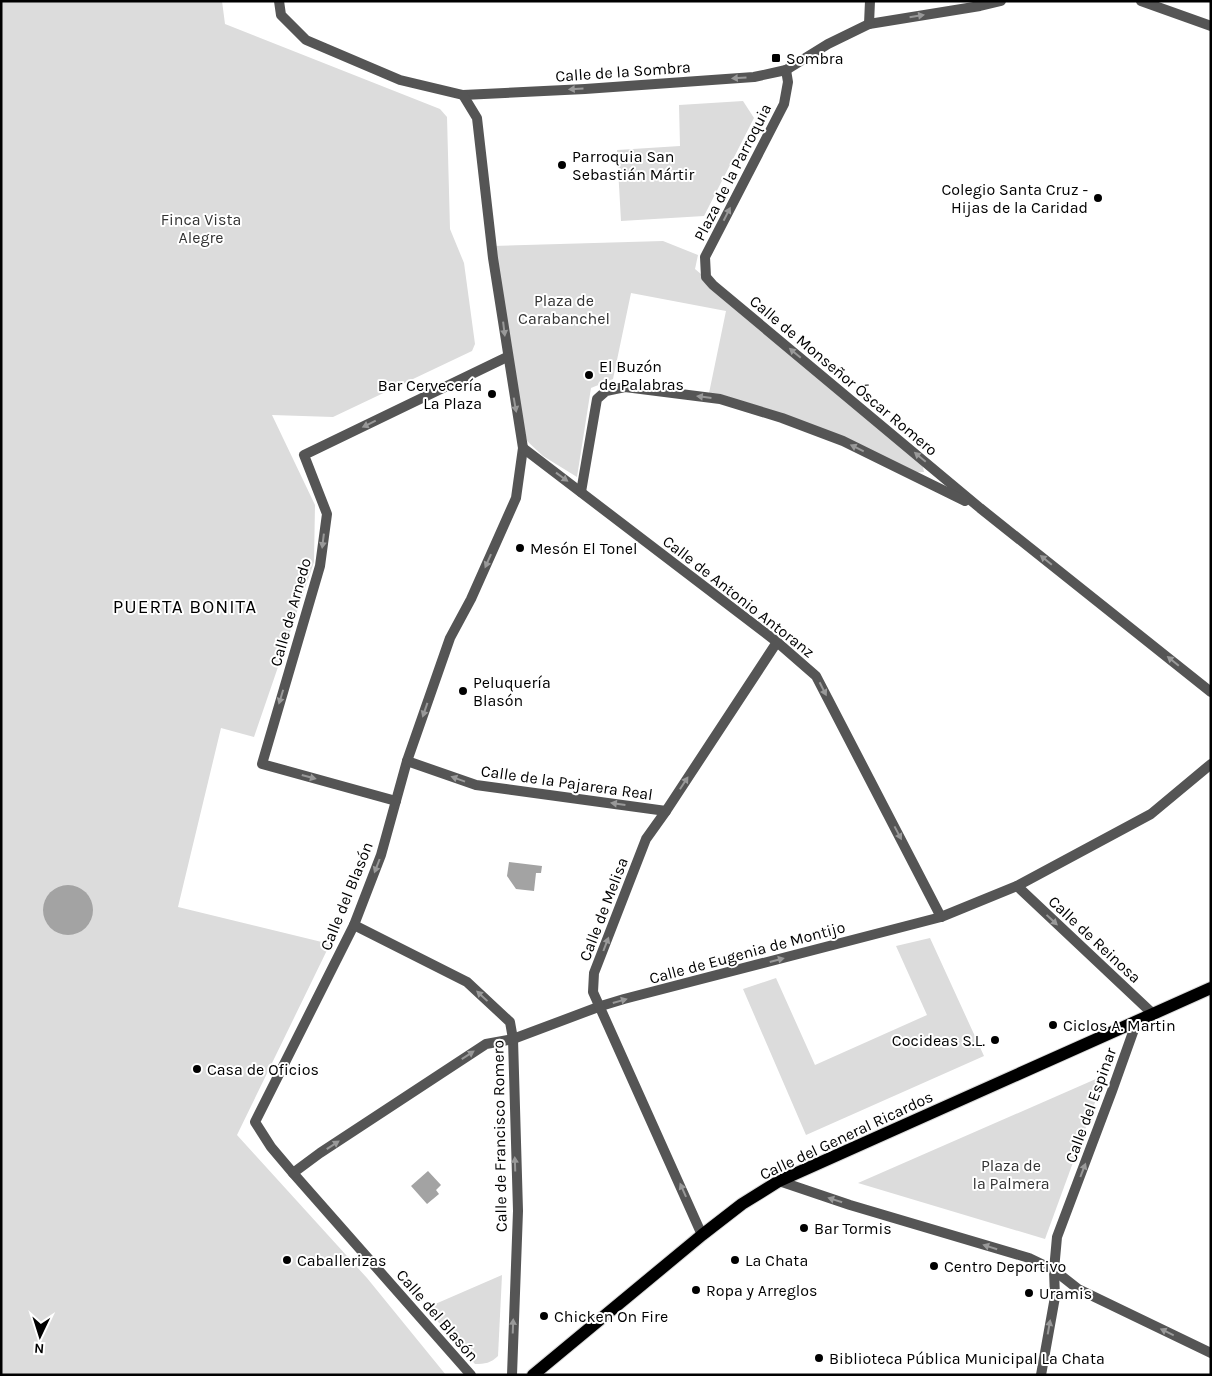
<svg xmlns="http://www.w3.org/2000/svg" width="1212" height="1376" viewBox="0 0 1212 1376" font-family="Karla,sans-serif">
  <rect width="100%" height="100%" fill="#fff"/>
  <g fill="#dcdcdc">
    <polygon points="1,1 222,1 225,24 440,109 447,117 450,229 464,263 475,344 472,351 333,417 272,415 315,505 314,562 254,737 221,728 178,907 330,944 237,1135 367,1278 446,1375 1,1375"/>
    <polygon points="743,101 754,118 704,216 621,221 617,150 680,146 679,105"/>
    <polygon points="663,241 698,255 695,269 921,458 924,472 908,473 843,441 708,398 726,311 631,293 613,379 591,388 577,477 543,456 527,441 507,357 492,246"/>
    <polygon points="930,938 984,1056 806,1135 743,989 776,978 815,1065 927,1015 896,946"/>
    <polygon points="1105,1075 1045,1239 858,1183"/>
    <path d="M502,1275L498,1356C491,1363 485,1364 475,1364L426,1308Z"/>
  </g>
  <g fill="#a3a3a3">
    <polygon points="509,862 542,866 541,873 536,873 534,891 516,889 507,876"/>
    <circle cx="68" cy="910" r="25"/>
    <polygon points="428,1171 441,1185 436,1190 439,1194 427,1204 411,1186"/>
  </g>
  <g fill="none" stroke-linecap="round" stroke-linejoin="round">
    <g stroke="#dbdbdb" stroke-width="14">
      <polyline id="primary" points="533,1375 702,1235 742,1204 779,1181 1211,988"/>
    </g>
    <g stroke="#555" stroke-width="10">
      <polyline points="279,1 281,15 306,40 400,80 463,95 585,89 754,77 786,70 828,44 869,24 980,6 1001,1"/>
      <polyline points="1141,1 1211,26"/>
      <polyline points="869,24 870,1"/>
      <polyline points="786,70 788,82 784,104 705,257 706,277 713,285 980,508 1211,692"/>
      <polyline points="463,95 477,118 493,258 523,448 516,498 471,599 450,638 407,761 381,855 354,925 255,1122 271,1147 293,1173 471,1375"/>
      <polyline points="523,448 777,642 816,676 941,917"/>
      <polyline points="581,492 597,399 606,391 625,387 720,399 782,418 843,441 965,501"/>
      <polyline points="407,761 476,785 666,811"/>
      <polyline points="396,801 262,764 320,566 327,514 304,455 507,357"/>
      <polyline points="1017,886 1153,1014"/>
      <polyline points="354,925 467,982 510,1022 513,1039 518,1211 512,1375"/>
      <polyline points="293,1173 320,1153 486,1044 513,1039 601,1006 624,999 941,917 1017,886 1151,814 1211,764"/>
      <polyline points="702,1235 593,992 594,973 646,839 666,811 777,642"/>
      <polyline points="1041,1375 1055,1297 1054,1270 1057,1237 1112,1091 1137,1021"/>
    </g>
    <polyline stroke="#555" stroke-width="10" points="779,1181 850,1205 1029,1258 1054,1270 1078,1289 1211,1353"/>
    <use href="#primary" stroke="#000" stroke-width="12"/>
  </g>
  <defs><path id="oneway-solid" d="M-6-.8H1V-3.2L6.5 0L1 3.2V.8H-6Z" transform="scale(1.25)"/></defs>
  <g fill="#999">
    <use href="#oneway-solid" transform="translate(917 16) rotate(-9)"/>
    <use href="#oneway-solid" transform="translate(739 78) rotate(176)"/>
    <use href="#oneway-solid" transform="translate(576 89) rotate(177)"/>
    <use href="#oneway-solid" transform="translate(727 214) rotate(-63)"/>
    <use href="#oneway-solid" transform="translate(504 329) rotate(83)"/>
    <use href="#oneway-solid" transform="translate(795 353) rotate(-140)"/>
    <use href="#oneway-solid" transform="translate(704 397) rotate(-173)"/>
    <use href="#oneway-solid" transform="translate(515 405) rotate(80)"/>
    <use href="#oneway-solid" transform="translate(369 424) rotate(154)"/>
    <use href="#oneway-solid" transform="translate(857 448) rotate(-154)"/>
    <use href="#oneway-solid" transform="translate(920 457) rotate(-140)"/>
    <use href="#oneway-solid" transform="translate(562 477) rotate(36)"/>
    <use href="#oneway-solid" transform="translate(323 541) rotate(97)"/>
    <use href="#oneway-solid" transform="translate(1046 560) rotate(-141)"/>
    <use href="#oneway-solid" transform="translate(488 561) rotate(114)"/>
    <use href="#oneway-solid" transform="translate(1173 661) rotate(-141)"/>
    <use href="#oneway-solid" transform="translate(823 689) rotate(63)"/>
    <use href="#oneway-solid" transform="translate(281 697) rotate(107)"/>
    <use href="#oneway-solid" transform="translate(425 710) rotate(109)"/>
    <use href="#oneway-solid" transform="translate(309 777) rotate(15)"/>
    <use href="#oneway-solid" transform="translate(458 779) rotate(-160)"/>
    <use href="#oneway-solid" transform="translate(684 783) rotate(-57)"/>
    <use href="#oneway-solid" transform="translate(618 804) rotate(-172)"/>
    <use href="#oneway-solid" transform="translate(898 833) rotate(62)"/>
    <use href="#oneway-solid" transform="translate(377 866) rotate(111)"/>
    <use href="#oneway-solid" transform="translate(1052 920) rotate(43)"/>
    <use href="#oneway-solid" transform="translate(606 944) rotate(-69)"/>
    <use href="#oneway-solid" transform="translate(777 960) rotate(-15)"/>
    <use href="#oneway-solid" transform="translate(482 996) rotate(-137)"/>
    <use href="#oneway-solid" transform="translate(620 1001) rotate(-16)"/>
    <use href="#oneway-solid" transform="translate(468 1055) rotate(-33)"/>
    <use href="#oneway-solid" transform="translate(333 1145) rotate(-33)"/>
    <use href="#oneway-solid" transform="translate(515 1164) rotate(-92)"/>
    <use href="#oneway-solid" transform="translate(1083 1170) rotate(-69)"/>
    <use href="#oneway-solid" transform="translate(683 1190) rotate(-114)"/>
    <use href="#oneway-solid" transform="translate(835 1200) rotate(-162)"/>
    <use href="#oneway-solid" transform="translate(990 1247) rotate(-163)"/>
    <use href="#oneway-solid" transform="translate(513 1326) rotate(-88)"/>
    <use href="#oneway-solid" transform="translate(1049 1327) rotate(-80)"/>
    <use href="#oneway-solid" transform="translate(1167 1332) rotate(-154)"/>
  </g>
  <g fill="#000" stroke="#fff" stroke-width="2">
    <rect x="771" y="53" width="10" height="10" rx="2.5"/>
    <circle cx="562" cy="165" r="5"/>
    <circle cx="1098" cy="198" r="5"/>
    <circle cx="589" cy="375" r="5"/>
    <circle cx="492" cy="394" r="5"/>
    <circle cx="520" cy="548" r="5"/>
    <circle cx="463" cy="691" r="5"/>
    <circle cx="1053" cy="1025" r="5"/>
    <circle cx="995" cy="1040" r="5"/>
    <circle cx="197" cy="1069" r="5"/>
    <circle cx="804" cy="1228" r="5"/>
    <circle cx="287" cy="1260" r="5"/>
    <circle cx="735" cy="1260" r="5"/>
    <circle cx="934" cy="1266" r="5"/>
    <circle cx="696" cy="1290" r="5"/>
    <circle cx="1029" cy="1293" r="5"/>
    <circle cx="544" cy="1316" r="5"/>
    <circle cx="819" cy="1358" r="5"/>
  </g>
  <g text-anchor="middle" stroke-width="4" stroke-linejoin="round" paint-order="stroke">
    <g font-size="16" fill="#000" stroke="#fff" text-anchor="start">
      <text x="786" y="64">Sombra</text>
      <text x="572" y="162">Parroquia San<tspan x="572" dy="18">Sebastián Mártir</tspan></text>
      <text x="1088" y="195" text-anchor="end">Colegio Santa Cruz -<tspan x="1088" dy="18">Hijas de la Caridad</tspan></text>
      <text x="599" y="372">El Buzón<tspan x="599" dy="18">de Palabras</tspan></text>
      <text x="482" y="391" text-anchor="end">Bar Cervecería<tspan x="482" dy="18">La Plaza</tspan></text>
      <text x="530" y="554">Mesón El Tonel</text>
      <text x="473" y="688">Peluquería<tspan x="473" dy="18">Blasón</tspan></text>
      <text x="1063" y="1031">Ciclos A. Martin</text>
      <text x="985" y="1046" text-anchor="end">Cocideas S.L.</text>
      <text x="207" y="1075">Casa de Oficios</text>
      <text x="814" y="1234">Bar Tormis</text>
      <text x="297" y="1266">Caballerizas</text>
      <text x="745" y="1266">La Chata</text>
      <text x="944" y="1272">Centro Deportivo</text>
      <text x="706" y="1296">Ropa y Arreglos</text>
      <text x="1039" y="1299">Uramis</text>
      <text x="554" y="1322">Chicken On Fire</text>
      <text x="829" y="1364">Biblioteca Pública Municipal La Chata</text>
    </g>
    <g font-size="16" fill="#000" stroke="#fff">
      <text transform="translate(623 71) rotate(-4)" y="6">Calle de la Sombra</text>
      <text transform="translate(732 172) rotate(-63)" y="6">Plaza de la Parroquia</text>
      <text transform="translate(844 375) rotate(40)" y="6">Calle de Monseñor Óscar Romero</text>
      <text transform="translate(739 596) rotate(38)" y="6">Calle de Antonio Antoranz</text>
      <text transform="translate(290 612) rotate(-74)" y="6">Calle de Arnedo</text>
      <text transform="translate(567 782) rotate(8)" y="6">Calle de la Pajarera Real</text>
      <text transform="translate(346 896) rotate(-68)" y="6">Calle del Blasón</text>
      <text transform="translate(603 909) rotate(-69)" y="6">Calle de Melisa</text>
      <text transform="translate(1095 939) rotate(43)" y="6">Calle de Reinosa</text>
      <text transform="translate(747 952) rotate(-15)" y="6">Calle de Eugenia de Montijo</text>
      <text transform="translate(1090 1105) rotate(-70)" y="6">Calle del Espinar</text>
      <text transform="translate(846 1135) rotate(-25)" y="6">Calle del General Ricardos</text>
      <text transform="translate(499 1136) rotate(-91)" y="6">Calle de Francisco Romero</text>
      <text transform="translate(438 1315) rotate(49)" y="6">Calle del Blasón</text>
    </g>
    <g font-size="16" fill="#333" stroke="#fff">
      <text x="201" y="225">Finca Vista<tspan x="201" dy="18">Alegre</tspan></text>
      <text x="564" y="306">Plaza de<tspan x="564" dy="18">Carabanchel</tspan></text>
      <text x="1011" y="1171">Plaza de<tspan x="1011" dy="18">la Palmera</tspan></text>
    </g>
    <g font-size="19" letter-spacing="1" fill="#000" stroke="#fff">
      <text x="185" y="613">PUERTA BONITA</text>
    </g>
  </g>
  <rect width="1212" height="1376" fill="none" stroke="#000000" stroke-width="5"/>
  <g transform="translate(40 1336) rotate(184)" stroke="#ffffff" stroke-width="4" paint-order="stroke">
  <path d="M0-4L9 19L0 12L-9 19Z" fill="#000000"/>
  <text y="-8" font-size="14" font-weight="bold" text-anchor="middle" fill="#000000">N</text>
  </g>
</svg>
